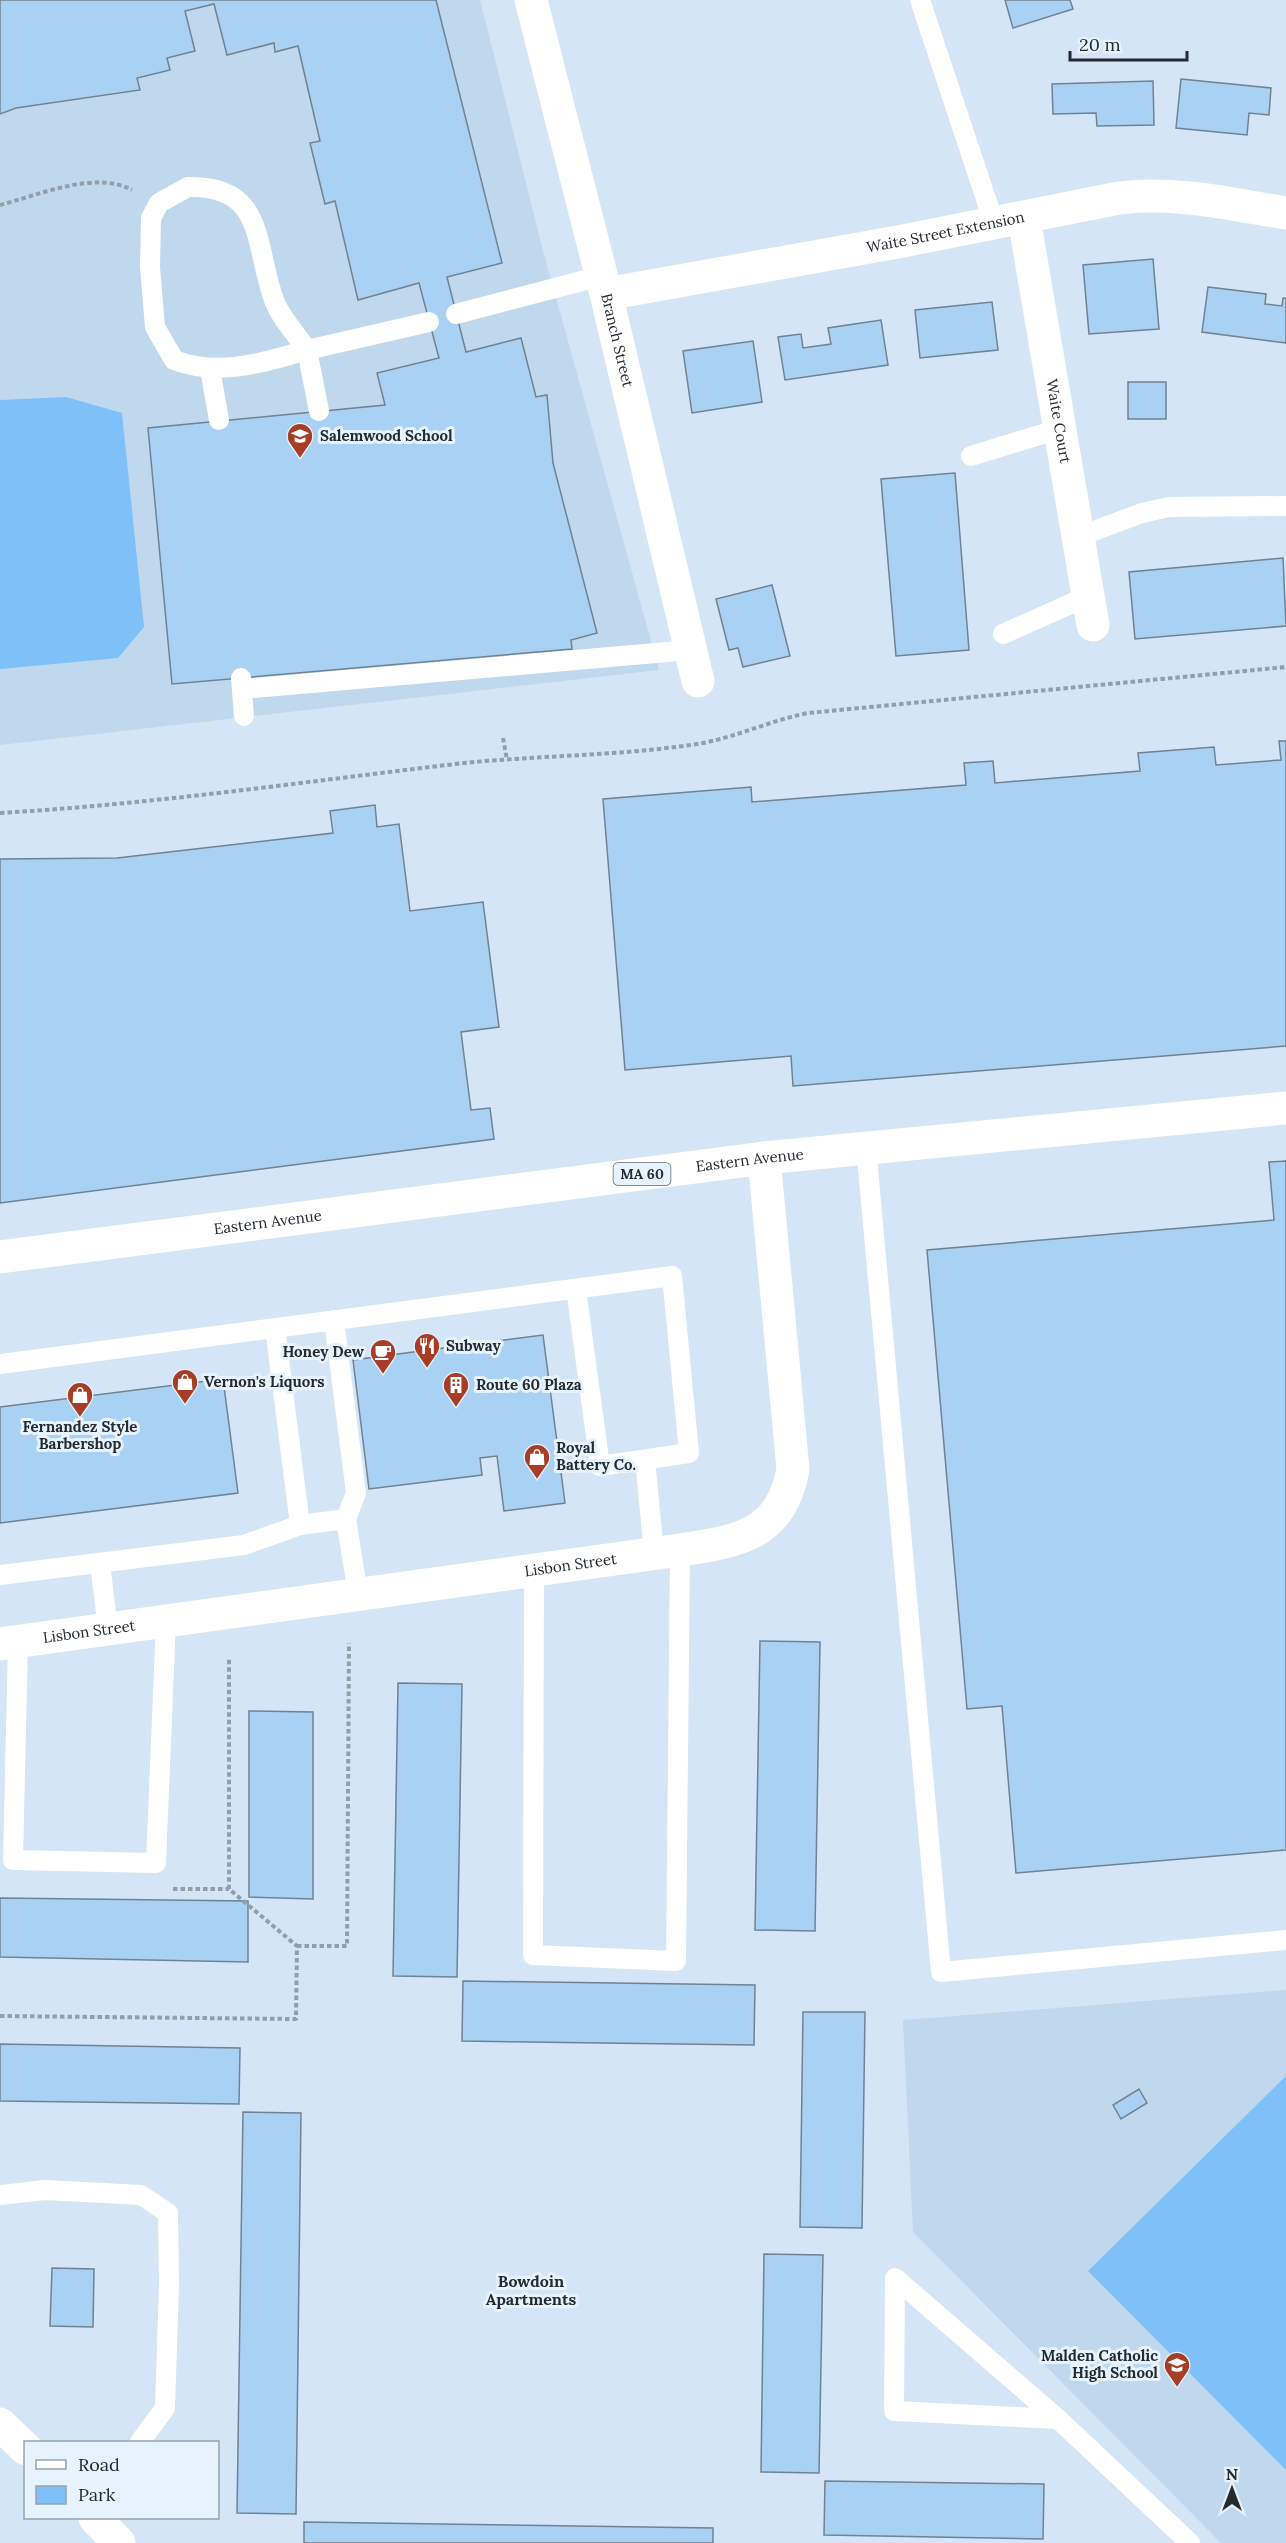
<svg xmlns="http://www.w3.org/2000/svg" width="1286" height="2543" viewBox="0 0 1286 2543" font-family="Lora,serif">
  <rect width="100%" height="100%" fill="#d3e5f6"/>
  <g fill="#c0d8ee">
    <polygon points="0,0 480,0 542,247 659,670 0,745"/>
    <polygon points="1286,1990 1286,2543 1221,2543 913,2232 903,2020"/>
  </g>
  <g fill="#7ec0f7">
    <polygon points="66,397 122,413 144,627 118,658 0,669 0,400"/>
    <polygon points="1286,2076 1286,2470 1088,2271"/>
  </g>
  <g fill="#a9d1f4" stroke="#718291" stroke-width="1.5">
    <polygon points="0,0 436,0 502,263 447,277 466,352 521,338 536,397 547,395 553,463 597,633 571,640 572,649 172,684 148,428 385,405 377,373 439,358 419,283 358,300 335,201 325,204 310,143 320,141 298,46 275,52 274,43 227,55 214,4 185,11 195,51 167,58 170,70 137,78 140,90 16,108 0,114"/>
    <polygon points="1005,0 1070,0 1073,9 1013,28"/>
    <polygon points="1181,79 1271,88 1269,115 1249,113 1247,135 1176,128"/>
    <polygon points="1153,81 1154,125 1097,126 1096,113 1053,114 1052,84"/>
    <polygon points="1153,259 1159,329 1089,334 1083,265"/>
    <polygon points="1208,287 1266,294 1265,304 1282,306 1283,298 1286,298 1286,343 1202,332"/>
    <polygon points="992,302 998,350 920,358 915,310"/>
    <polygon points="881,320 888,365 785,380 778,337 801,334 803,348 831,344 828,328"/>
    <polygon points="753,341 762,402 692,413 683,351"/>
    <rect x="1128" y="382" width="38" height="37"/>
    <polygon points="955,473 969,650 896,656 881,479"/>
    <polygon points="1283,558 1286,626 1135,639 1129,572"/>
    <polygon points="772,585 790,656 743,667 738,648 729,650 716,599"/>
    <polygon points="1279,741 1286,741 1286,1046 793,1086 791,1056 625,1070 603,799 751,787 752,802 966,785 964,763 993,761 995,783 1140,771 1138,753 1214,747 1216,765 1281,760"/>
    <polygon points="375,805 377,827 399,824 410,911 483,902 499,1027 461,1032 471,1110 490,1108 494,1139 0,1203 0,859 117,858 333,833 330,811"/>
    <polygon points="1286,1161 1286,1850 1016,1873 1002,1706 967,1709 927,1250 1274,1220 1269,1162"/>
    <polygon points="543,1335 565,1503 504,1511 497,1456 480,1458 482,1475 369,1489 353,1360"/>
    <polygon points="223,1379 238,1493 0,1523 0,1407"/>
    <polygon points="760,1641 820,1642 815,1931 755,1930"/>
    <polygon points="398,1683 462,1684 457,1977 393,1976"/>
    <polygon points="249,1711 313,1712 313,1899 249,1897"/>
    <polygon points="0,1898 248,1901 248,1962 0,1957"/>
    <polygon points="463,1981 755,1985 754,2045 462,2041"/>
    <polygon points="803,2012 865,2012 862,2228 800,2227"/>
    <polygon points="0,2044 240,2048 239,2104 0,2101"/>
    <polygon points="1139,2089 1147,2103 1121,2119 1113,2105"/>
    <polygon points="243,2112 301,2113 296,2514 237,2513"/>
    <polygon points="764,2254 823,2255 819,2473 761,2472"/>
    <polygon points="52,2268 94,2269 93,2327 50,2326"/>
    <polygon points="825,2481 1044,2484 1043,2539 824,2535"/>
    <polygon points="304,2522 713,2528 713,2543 304,2543"/>
  </g>
  <g fill="none" stroke-linecap="round" stroke-linejoin="round">
    <g stroke="#919fab" stroke-width="4" stroke-dasharray="4.5 3" stroke-linecap="butt">
      <path d="M0,205C39,195 95,170 132,190"/>
      <polyline points="503,738 507,760"/>
      <path d="M0,813C155,804 309,781 464,763C544,755 624,756 703,743C739,736 772,720 808,713L1286,667"/>
      <polyline points="173,1889 229,1889"/>
      <polyline points="297,1946 347,1946 349,1643"/>
      <polyline points="0,2016 296,2019 297,1946 229,1889 229,1659"/>
    </g>
    <g stroke="#fff" stroke-width="20">
      <polyline points="920,0 994,223"/>
      <path d="M188,187C266,185 254,245 274,300C280,317 297,335 307,350C263,363 218,377 174,360L155,327L150,267L151,218L159,203Z"/>
      <polyline points="456,314 601,276"/>
      <polyline points="210,369 219,420"/>
      <polyline points="319,411 307,350 429,322"/>
      <polyline points="971,456 1059,429"/>
      <polyline points="1078,537 1142,513 1169,507 1286,506"/>
      <polyline points="1003,634 1088,596"/>
      <polyline points="241,678 244,716"/>
      <polyline points="242,689 690,650"/>
      <polyline points="866,1147 941,1972 1286,1940"/>
      <polyline points="334,1320 356,1493 346,1519"/>
      <polyline points="275,1328 300,1525"/>
      <polyline points="0,1364 672,1276 689,1453 600,1466 576,1289"/>
      <polyline points="645,1460 654,1553"/>
      <polyline points="100,1563 108,1629"/>
      <polyline points="534,1570 533,1955 676,1961 680,1550"/>
      <polyline points="0,1575 244,1545 300,1525 346,1519 358,1594"/>
      <polyline points="18,1642 13,1860 156,1863 166,1621"/>
      <polyline points="0,2195 45,2190 141,2195 168,2213 169,2285 165,2408 140,2442"/>
      <polyline points="1058,2419 894,2411 895,2278 1058,2419 1190,2543"/>
    </g>
    <g stroke="#fff" stroke-width="33">
      <path id="s1" d="M531,0L606,294L698,681"/>
      <path id="s2" d="M1024,218L1093,625"/>
      <path id="s3" d="M606,294L903,241L1119,198C1175,191 1231,204 1286,213"/>
      <path id="s4" d="M0,1644L680,1550C738,1541 781,1536 793,1469L764,1158"/>
      <polyline points="0,2424 26,2449"/>
      <polyline points="95,2518 119,2543"/>
    </g>
    <path stroke="#fff" stroke-width="33" id="s5" d="M0,1257L764,1158L1286,1108"/>
  </g>
  <defs>
    <g id="school-pin" transform="scale(1.35)"><path d="M0 17L-7.5 6A9.5 9.5 0 1 1 7.5 6Z" fill="#a63d24" stroke="#e6f2fc"/><path d="M0-5L7-2L0 1L-7-2ZM-4 1L0 2.5L4 1V4Q0 6-4 4Z" fill="#fff"/></g>
    <g id="restaurant-pin" transform="scale(1.35)"><path d="M0 17L-7.5 6A9.5 9.5 0 1 1 7.5 6Z" fill="#a63d24" stroke="#e6f2fc"/><path d="M-5-6h1v4h1v-4h1v4h1v-4h1v5L-1.5 .5V6h-2V.5L-5-1ZM5-6V6H3V1.5H1.5Q1.5-4 5-6Z" fill="#fff"/></g>
    <g id="cafe-pin" transform="scale(1.35)"><path d="M0 17L-7.5 6A9.5 9.5 0 1 1 7.5 6Z" fill="#a63d24" stroke="#e6f2fc"/><path d="M-5.5-4.5H6V0H3Q3 3.5 0 3.5H-2.5Q-5.5 3.5-5.5 0ZM3-3.2v2h1.7v-2ZM-6 4.5H4V6H-6Z" fill="#fff"/></g>
    <g id="shop-pin" transform="scale(1.35)"><path d="M0 17L-7.5 6A9.5 9.5 0 1 1 7.5 6Z" fill="#a63d24" stroke="#e6f2fc"/><path d="M-5-2.5h2.3a2.7 3.5 0 0 1 5.4 0H5L5.5 6h-11ZM-1.5-2.5h3a1.5 2.3 0 0 0-3 0Z" fill="#fff"/></g>
    <g id="building-pin" transform="scale(1.35)"><path d="M0 17L-7.5 6A9.5 9.5 0 1 1 7.5 6Z" fill="#a63d24" stroke="#e6f2fc"/><path d="M-4-6H4V6H1V3H-1V6H-4ZM-2.5-4.3h1.7v1.8h-1.7ZM.8-4.3h1.7v1.8H.8ZM-2.5-1h1.7V.8h-1.7ZM.8-1h1.7V.8H.8Z" fill="#fff"/></g>
  </defs>
  <g fill-rule="evenodd">
    <use href="#school-pin" x="300" y="436"/>
    <use href="#restaurant-pin" x="427" y="1346"/>
    <use href="#cafe-pin" x="383" y="1352"/>
    <use href="#shop-pin" x="185" y="1382"/>
    <use href="#building-pin" x="456" y="1385"/>
    <use href="#shop-pin" x="80" y="1395"/>
    <use href="#shop-pin" x="537" y="1457"/>
    <use href="#school-pin" x="1177" y="2365"/>
  </g>
  <g text-anchor="middle" stroke-width="6" stroke-linejoin="round" paint-order="stroke">
    <rect fill="#e6f2fc" stroke="#5e666d" stroke-width="1.5" x="613.5" y="1163" width="57" height="22" rx="4.5"/>
    <g font-size="14" font-weight="bold" fill="#232a30">
      <text x="642" y="1179">MA 60</text>
    </g>
    <g font-size="15" fill="#232a30" stroke="#e6f2fc">
      <text dy="5" stroke="none"><textPath href="#s3" startOffset="345">Waite Street Extension</textPath></text>
      <text dy="5" stroke="none"><textPath href="#s1" startOffset="351">Branch Street</textPath></text>
      <text dy="5" stroke="none"><textPath href="#s2" startOffset="206">Waite Court</textPath></text>
      <text dy="5" stroke="none"><textPath href="#s5" startOffset="756">Eastern Avenue</textPath></text>
      <text dy="5" stroke="none"><textPath href="#s5" startOffset="270">Eastern Avenue</textPath></text>
      <text dy="5" stroke="none"><textPath href="#s4" startOffset="576">Lisbon Street</textPath></text>
      <text dy="5" stroke="none"><textPath href="#s4" startOffset="90">Lisbon Street</textPath></text>
    </g>
    <g font-size="15" font-weight="bold" fill="#232a30" stroke="#e6f2fc" text-anchor="start">
      <text x="320" y="441">Salemwood School</text>
      <text x="446" y="1351">Subway</text>
      <text x="364" y="1357" text-anchor="end">Honey Dew</text>
      <text x="204" y="1387">Vernon's Liquors</text>
      <text x="476" y="1390">Route 60 Plaza</text>
      <text x="80" y="1432" text-anchor="middle">Fernandez Style<tspan x="80" dy="17">Barbershop</tspan></text>
      <text x="556" y="1453">Royal<tspan x="556" dy="17">Battery Co.</tspan></text>
      <text x="1158" y="2361" text-anchor="end">Malden Catholic<tspan x="1158" dy="17">High School</tspan></text>
    </g>
    <g font-size="16" font-weight="bold" fill="#232a30" stroke="#e6f2fc">
      <text x="531" y="2287">Bowdoin<tspan x="531" dy="18">Apartments</tspan></text>
    </g>
  </g>
  <rect x="24" y="2441" width="195" height="78" fill="#e6f2fc" stroke="#98a2aa" stroke-width="1.5"/>
  <rect x="36" y="2460" width="30" height="9" fill="#ffffff" stroke="#98a2aa" stroke-width="1.5"/>
  <text x="78" y="2471" font-size="18" fill="#232a30">Road</text>
  <rect x="36" y="2486" width="30" height="18" fill="#7ec0f7" stroke="#98a2aa" stroke-width="1.5"/>
  <text x="78" y="2501" font-size="18" fill="#232a30">Park</text>
  <g transform="translate(1232 2489)" stroke="#e6f2fc" stroke-width="4.5" paint-order="stroke">
  <path d="M0-4.5L10 22L0 15L-10 22Z" fill="#232a30"/>
  <text y="-9" font-size="16" font-weight="bold" text-anchor="middle" fill="#232a30">N</text>
  </g>
  <path d="M1070 51v9h117v-9" fill="none" stroke="#232a30" stroke-width="3"/>
  <text x="1079" y="51" font-size="18" fill="#232a30" stroke="#e6f2fc" stroke-width="4.5" paint-order="stroke">20 m</text>
</svg>
